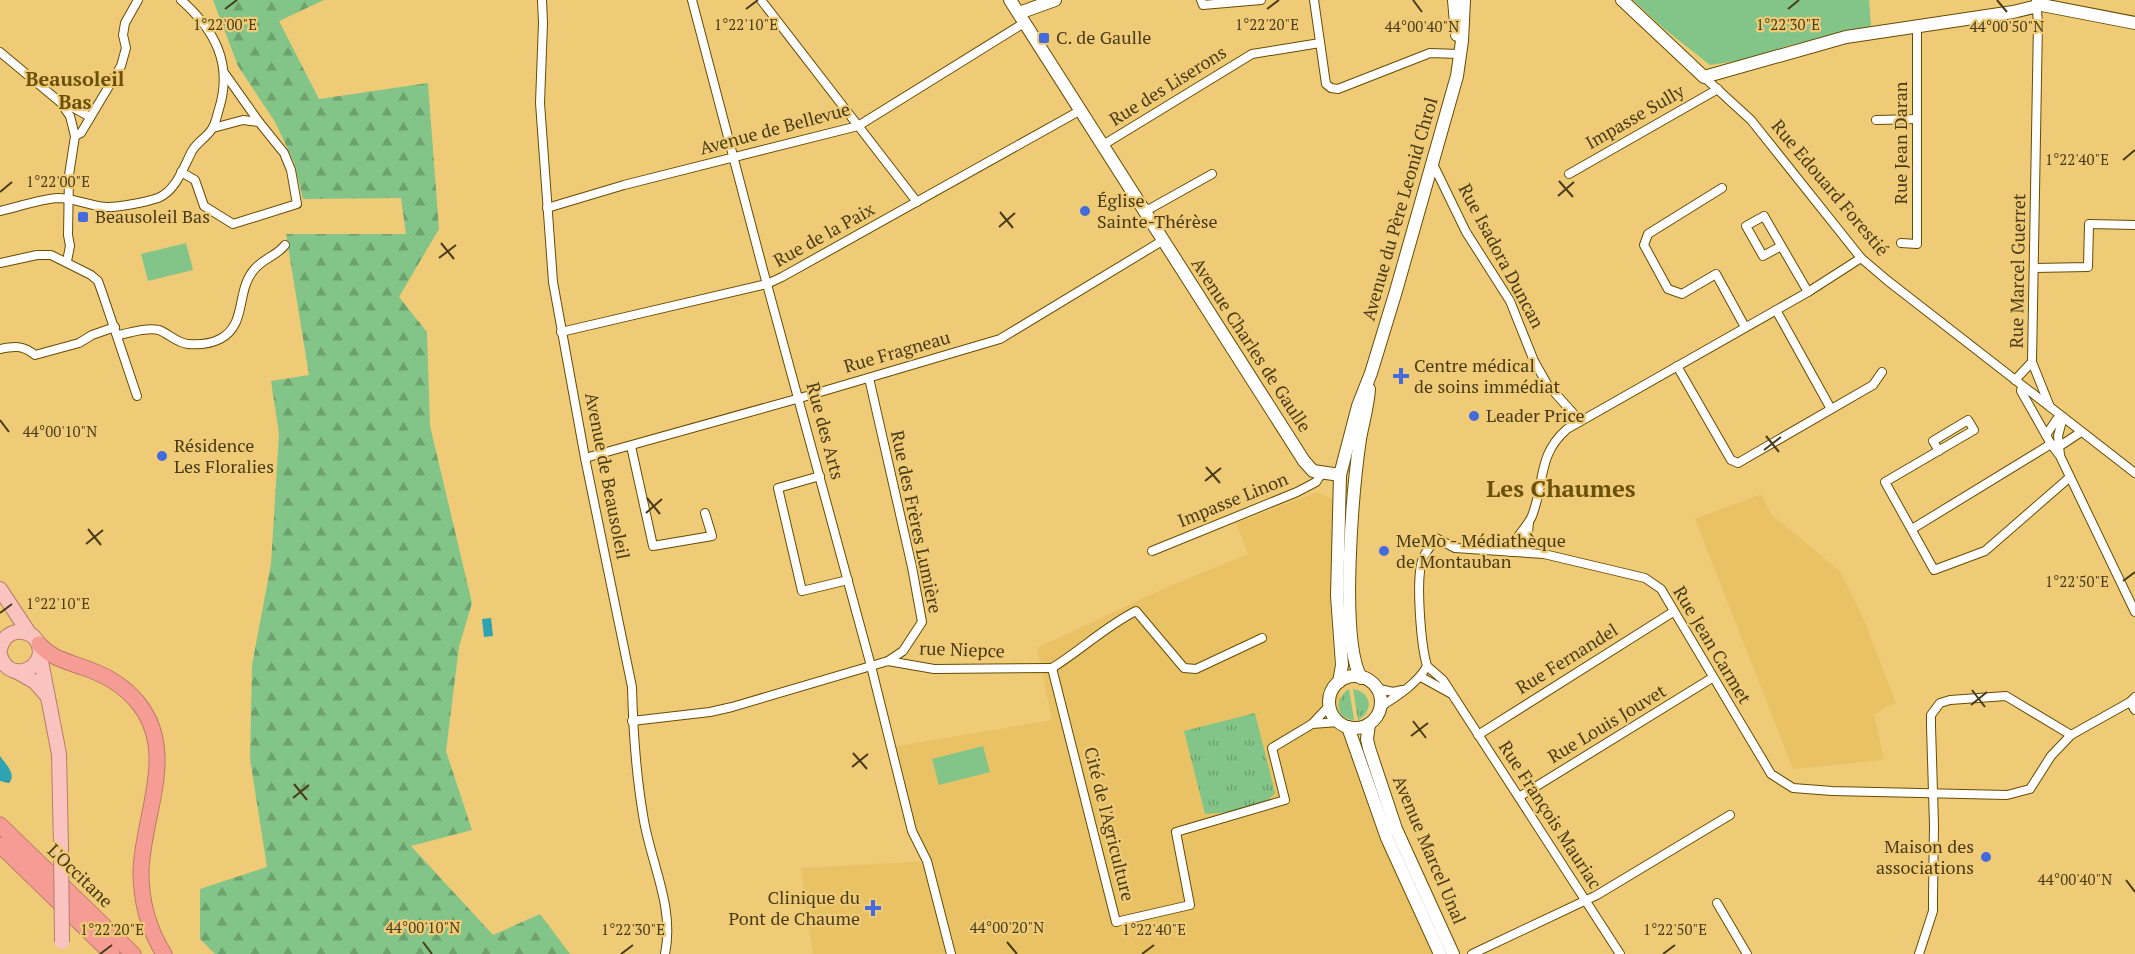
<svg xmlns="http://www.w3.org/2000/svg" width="2135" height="954" viewBox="0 0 2135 954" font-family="'PT Serif',serif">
  <defs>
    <pattern id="grass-tufts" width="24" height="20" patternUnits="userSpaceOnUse" patternTransform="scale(1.5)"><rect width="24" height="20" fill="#83c588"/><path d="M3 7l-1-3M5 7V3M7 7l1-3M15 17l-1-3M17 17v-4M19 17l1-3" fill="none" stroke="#6da16e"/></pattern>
    <pattern id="forest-firs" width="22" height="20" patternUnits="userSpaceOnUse" patternTransform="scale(1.5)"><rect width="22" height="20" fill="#83c588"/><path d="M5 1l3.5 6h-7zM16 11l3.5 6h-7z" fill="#6da16e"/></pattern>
    <pattern id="water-ripples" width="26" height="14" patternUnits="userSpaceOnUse" patternTransform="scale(1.5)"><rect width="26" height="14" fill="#2ea4b2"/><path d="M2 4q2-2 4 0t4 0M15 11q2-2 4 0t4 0" fill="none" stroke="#298790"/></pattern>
  </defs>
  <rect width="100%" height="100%" fill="#efcb78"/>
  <g fill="#e9c266">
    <polygon points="1318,492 1333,500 1330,606 1334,669 1353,752 1378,831 1433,954 813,954 801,868 927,861 912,831 891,747 1052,720 1037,648 1165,588 1248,554 1236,523"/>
    <polygon points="1761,494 1771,514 1840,571 1864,620 1896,703 1874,714 1884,760 1793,769 1695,519"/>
  </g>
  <g fill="url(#grass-tufts)">
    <path d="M1349,689L1354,720C1335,719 1334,698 1349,689Z"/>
    <path d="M1353,689C1372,692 1374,711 1358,720Z"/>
    <path d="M1255,713L1275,793C1264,809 1224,813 1205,814L1184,731Z"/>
  </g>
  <polygon fill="url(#forest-firs)" points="213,0 324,0 279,21 319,99 428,83 439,229 399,297 427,332 430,426 472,603 459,647 446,751 472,830 411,846 493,935 540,914 570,954 215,954 200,939 200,889 267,867 250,759 252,665 271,564 279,434 271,381 309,375 286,234 406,234 401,198 303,199 294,162 275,122 238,66"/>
  <g fill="#83c588">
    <polygon points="1633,0 1869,0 1871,26 1787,46 1750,59 1710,65 1662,27"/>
    <polygon points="186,243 193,270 148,281 141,254"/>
    <polygon points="983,746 990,772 939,785 932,759"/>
  </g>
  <g fill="url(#water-ripples)">
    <polygon points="491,618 493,636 484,637 482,619"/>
    <path d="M0,756C6,765 17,774 9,783L0,781Z"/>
  </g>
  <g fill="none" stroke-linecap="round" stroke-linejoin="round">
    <g stroke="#664d03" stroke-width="10">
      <g id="street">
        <path d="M542,0L543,23L540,103L553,282L585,458L632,687C633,730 636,773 643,815C650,862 675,906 665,954"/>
        <polyline points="692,0 762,266 871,666 912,831 927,861 951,954"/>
        <polyline points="761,0 917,202"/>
        <polyline points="1201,0 1203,5 1261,0"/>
        <polyline points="1314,0 1326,84 1331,88 1338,89 1430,53 1459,54"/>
        <polyline points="2036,0 2038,22 2032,362 2050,407"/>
        <polyline points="0,52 60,102 70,116 75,136 69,175 68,235 70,246 67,261"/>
        <polyline points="225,74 259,122"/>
        <polyline points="1704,77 1751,120 1861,258 1888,281 2135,473"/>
        <polyline points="66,109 72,107 90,117"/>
        <polyline points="1876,120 1917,119"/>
        <polyline points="75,136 81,133 121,66 126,48 123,35 125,23 138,0"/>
        <polyline points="1103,145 1252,54 1320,43"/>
        <polyline points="1433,164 1466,232 1510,301 1534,361 1547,384 1580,421"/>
        <polyline points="181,172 195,180 204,206 233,224 297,204 291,170 284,153 259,122 243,120 213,128"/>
        <polyline points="1569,174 1718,89"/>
        <polyline points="1722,188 1648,234 1644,245 1668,289 1682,294 1716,274 1745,327"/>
        <polyline points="547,208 624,185 858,126 1024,23"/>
        <path d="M0,211C18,207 40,199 58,198C75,198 92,207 108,207C121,207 146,202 158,198C176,191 184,166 192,151C198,141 209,136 213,127C216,122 217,115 219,109C233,64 215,30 181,0"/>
        <polyline points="1144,212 1212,174"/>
        <polyline points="1901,243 1917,244 1917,27"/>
        <polyline points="1781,246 1763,256 1746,226 1764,216 1808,292"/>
        <polyline points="0,263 37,255 51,255 91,275 98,281 103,295 137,396"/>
        <polyline points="2034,268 2088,267 2089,224 2135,225"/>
        <polyline points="1776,310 1831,409"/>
        <polyline points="561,332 767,284 782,277 1081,110"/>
        <path d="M118,335C130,333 146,327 159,330C169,334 177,343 188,344C199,345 210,344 220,339C247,325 236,292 253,271C261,259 277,256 285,245"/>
        <path d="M0,349C14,346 23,345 35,355L79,343L92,335L115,327"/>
        <polyline points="1677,366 1731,460 1738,463 1873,385 1882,372"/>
        <polyline points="869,378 912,567 922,622 903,651 888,661"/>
        <polyline points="2015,380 2032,362"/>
        <polyline points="2022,386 2021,391 2051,444 2060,456 2135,612"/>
        <polyline points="2046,435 2057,419 2063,417"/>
        <polyline points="2054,445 2063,444 2081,432"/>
        <polyline points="631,446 653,546 712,536 705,513"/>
        <polyline points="1939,451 1933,441 1968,420 1974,430 1885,482 1934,570 1985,551 2070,477"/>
        <polyline points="2060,455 2058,436 2063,417"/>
        <polyline points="585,458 800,398 1000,339 1162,241"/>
        <polyline points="820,476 778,488 802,591 848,580"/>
        <polyline points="1912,529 2051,444"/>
        <polyline points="1152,551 1297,492 1316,482 1322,473"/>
        <path d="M1511,552C1513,538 1527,528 1532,516C1545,483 1537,455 1567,429L1808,292L1861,258"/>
        <polyline points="1526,552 1529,522"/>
        <polyline points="1427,666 1443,680 1620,954"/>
        <polyline points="1052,668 1116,922 1190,905 1176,832 1285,800 1272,748 1312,724 1329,706"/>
        <path d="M1052,668C1081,650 1106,626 1136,611L1184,668L1196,669L1262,638"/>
        <polyline points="1421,677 1450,693"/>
        <polyline points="1375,688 1393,692 1402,690"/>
        <polyline points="2130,702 2135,710"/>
        <path d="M1380,707C1396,697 1418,683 1427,666C1421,645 1415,577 1423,558C1426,551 1432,545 1436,538L1455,548L1544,554L1645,578L1661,589L1771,774L1793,788L1832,791L2007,795L2030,789L2051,756L2071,735L2130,702L2135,697"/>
        <polyline points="632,721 710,712 732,707 888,661 934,669 1052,668"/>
        <polyline points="1312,724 1338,722"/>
        <polyline points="1478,735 1673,612"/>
        <polyline points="1519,797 1712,678"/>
        <polyline points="1717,903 1747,954"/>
        <polyline points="1472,954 1597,895 1730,815"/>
        <polyline points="1919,954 1933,911 1933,897 1934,825 1931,726 1931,715 1940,703 1950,700 2006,696 2071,735"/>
      </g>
    </g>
    <g stroke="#664d03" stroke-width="14">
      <g id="secondary">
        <polyline points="1010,0 1304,461 1313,471 1340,475"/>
        <polyline points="1454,0 1457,35"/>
        <polyline points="1622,0 1704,77 1846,37 2013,12 2042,5 2135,23"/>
        <polyline points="1019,13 1055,0"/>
        <circle cx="1355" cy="702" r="26"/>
        <path d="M1361,678C1339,638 1353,488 1360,439C1363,422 1368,406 1369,389"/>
        <polyline points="1339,682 1342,665 1337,596 1340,475 1358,406 1371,373 1396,291 1457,76 1462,41 1464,0"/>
        <polyline points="1369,724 1367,739 1369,748 1396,829 1453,954"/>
        <polyline points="1348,727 1387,838 1440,954"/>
      </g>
    </g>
    <g stroke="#b97b69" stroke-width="16">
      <g id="primary">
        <polyline points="0,589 29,633"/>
        <path d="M0,649C4,633 18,627 33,636C57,662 11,690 0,655"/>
        <polyline points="40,656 59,754 61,846"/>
        <polyline points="16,671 35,682 48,697"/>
      </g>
    </g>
    <g stroke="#b97b69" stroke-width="17">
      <g id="highway">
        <path d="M39,644C51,658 66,661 82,667C104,674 125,686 139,704C178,754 142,816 141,872C141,901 149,930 164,954"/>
        <polyline points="0,825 133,954"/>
        <polyline points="0,845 112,954"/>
      </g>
    </g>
    <use href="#street" stroke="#fff" stroke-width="8"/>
    <use href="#secondary" stroke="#fff" stroke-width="12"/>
    <use href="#primary" stroke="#f9c4bf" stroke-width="14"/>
    <use href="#highway" stroke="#f59d94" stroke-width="15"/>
    <g stroke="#b97b69" stroke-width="16" stroke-linecap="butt">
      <polyline id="primary-bridge" points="61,846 62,942"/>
    </g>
    <use href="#primary-bridge" stroke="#f9c4bf" stroke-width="14"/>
  </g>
  <path fill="none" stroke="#493b18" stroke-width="2" d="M1413,0L1422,12M1997,0L2007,12M225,9L237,0M746,9L758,0M1267,9L1279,0M1788,9L1799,0M2123,160L2135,150M1559,181L1573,197M0,192L12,182M1558,196L1574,182M1000,212L1013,228M999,227L1015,213M441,243L454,259M439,258L456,245M0,420L9,432M1766,436L1779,452M1764,450L1781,437M1206,467L1220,483M1205,481L1221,468M647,498L660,514M646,513L662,499M88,529L101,545M86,544L103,530M2123,581L2135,572M0,613L12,604M1972,690L1985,707M1971,705L1987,692M1413,721L1426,738M1411,736L1428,723M853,753L867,769M852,767L868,754M294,784L307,800M293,798L309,785M2126,880L2135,892M423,942L432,954M1007,942L1017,954M100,954L112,945M621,954L633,945M1142,954L1154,945M1663,954L1675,945"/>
  <g fill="#436bdd" stroke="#efcb78" stroke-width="2">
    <rect x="1038" y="32" width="12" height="12" rx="3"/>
    <circle cx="1085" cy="211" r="6"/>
    <rect x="77" y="211" width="12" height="12" rx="3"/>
    <path d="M1398 367h6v6h6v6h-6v6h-6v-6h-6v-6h6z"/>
    <circle cx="1474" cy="416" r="6"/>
    <circle cx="162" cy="456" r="6"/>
    <circle cx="1384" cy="551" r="6"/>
    <circle cx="1986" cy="857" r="6"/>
    <path d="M870 899h6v6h6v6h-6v6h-6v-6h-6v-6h6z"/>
  </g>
  <g text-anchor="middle" stroke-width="4.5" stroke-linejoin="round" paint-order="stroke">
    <g font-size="18" fill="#493b18" stroke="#efcb78" text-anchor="start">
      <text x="1056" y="44">C. de Gaulle</text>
      <text x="1097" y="207">Église<tspan x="1097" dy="21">Sainte-Thérèse</tspan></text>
      <text x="95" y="223">Beausoleil Bas</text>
      <text x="1414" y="372">Centre médical<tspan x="1414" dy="21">de soins immédiat</tspan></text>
      <text x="1486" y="422">Leader Price</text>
      <text x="174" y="452">Résidence<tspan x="174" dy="21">Les Floralies</tspan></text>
      <text x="1396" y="547">MeMo - Médiathèque<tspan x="1396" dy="21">de Montauban</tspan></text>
      <text x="1974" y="853" text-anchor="end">Maison des<tspan x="1974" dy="21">associations</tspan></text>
      <text x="860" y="904" text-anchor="end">Clinique du<tspan x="860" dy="21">Pont de Chaume</tspan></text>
    </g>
    <g font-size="18" fill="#493b18" stroke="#efcb78">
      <text transform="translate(1168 86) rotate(-32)" y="6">Rue des Liserons</text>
      <text transform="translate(1635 117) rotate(-30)" y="6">Impasse Sully</text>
      <text transform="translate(775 129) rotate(-15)" y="6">Avenue de Bellevue</text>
      <text transform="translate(1901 143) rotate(-90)" y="6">Rue Jean Daran</text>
      <text transform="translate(1830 188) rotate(50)" y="6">Rue Edouard Forestié</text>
      <text transform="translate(1400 209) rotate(-74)" y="6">Avenue du Père Leonid Chrol</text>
      <text transform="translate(824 235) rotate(-29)" y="6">Rue de la Paix</text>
      <text transform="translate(1501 256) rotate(62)" y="6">Rue Isadora Duncan</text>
      <text transform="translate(2018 271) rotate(-89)" y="6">Rue Marcel Guerret</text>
      <text transform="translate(1251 345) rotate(57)" y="6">Avenue Charles de Gaulle</text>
      <text transform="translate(897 352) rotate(-16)" y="6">Rue Fragneau</text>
      <text transform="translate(825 431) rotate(75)" y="6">Rue des Arts</text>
      <text transform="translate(607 476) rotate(79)" y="6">Avenue de Beausoleil</text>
      <text transform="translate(1233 500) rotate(-22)" y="6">Impasse Linon</text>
      <text transform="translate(916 522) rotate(78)" y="6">Rue des Frères Lumière</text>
      <text transform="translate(1712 645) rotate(59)" y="6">Rue Jean Carmet</text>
      <text transform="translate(962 650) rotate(2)" y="6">rue Niepce</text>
      <text transform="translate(1567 659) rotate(-32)" y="6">Rue Fernandel</text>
      <text transform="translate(1607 724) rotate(-31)" y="6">Rue Louis Jouvet</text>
      <text transform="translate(1550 815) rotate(57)" y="6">Rue François Mauriac</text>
      <text transform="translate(1109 824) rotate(76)" y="6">Cité de l'Agriculture</text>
      <text transform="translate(1429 850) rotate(67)" y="6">Avenue Marcel Unal</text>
      <text transform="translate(80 876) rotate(44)" y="6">L'Occitane</text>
    </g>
    <g font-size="20" font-weight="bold" fill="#6a5009" stroke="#efcb78">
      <text x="75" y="86">Beausoleil<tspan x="75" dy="23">Bas</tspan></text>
    </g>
    <g font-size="24" font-weight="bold" fill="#6a5009" stroke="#efcb78">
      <text x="1561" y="497">Les Chaumes</text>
    </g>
  </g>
  <g font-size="15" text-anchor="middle" fill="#493b18" stroke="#efcb78" stroke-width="4.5" stroke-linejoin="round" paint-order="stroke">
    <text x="1267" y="30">1°22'20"E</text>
    <text x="1788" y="30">1°22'30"E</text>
    <text x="225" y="30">1°22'00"E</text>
    <text x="746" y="30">1°22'10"E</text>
    <text x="1422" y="32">44°00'40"N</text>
    <text x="2007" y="32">44°00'50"N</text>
    <text x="2077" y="165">1°22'40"E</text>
    <text x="58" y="187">1°22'00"E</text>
    <text x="60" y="437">44°00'10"N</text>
    <text x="2077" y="587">1°22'50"E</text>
    <text x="58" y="609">1°22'10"E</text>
    <text x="2075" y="885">44°00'40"N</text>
    <text x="423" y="933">44°00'10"N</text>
    <text x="1007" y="933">44°00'20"N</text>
    <text x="112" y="935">1°22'20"E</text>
    <text x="633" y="935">1°22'30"E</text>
    <text x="1154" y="935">1°22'40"E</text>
    <text x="1675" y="935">1°22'50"E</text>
  </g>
</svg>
